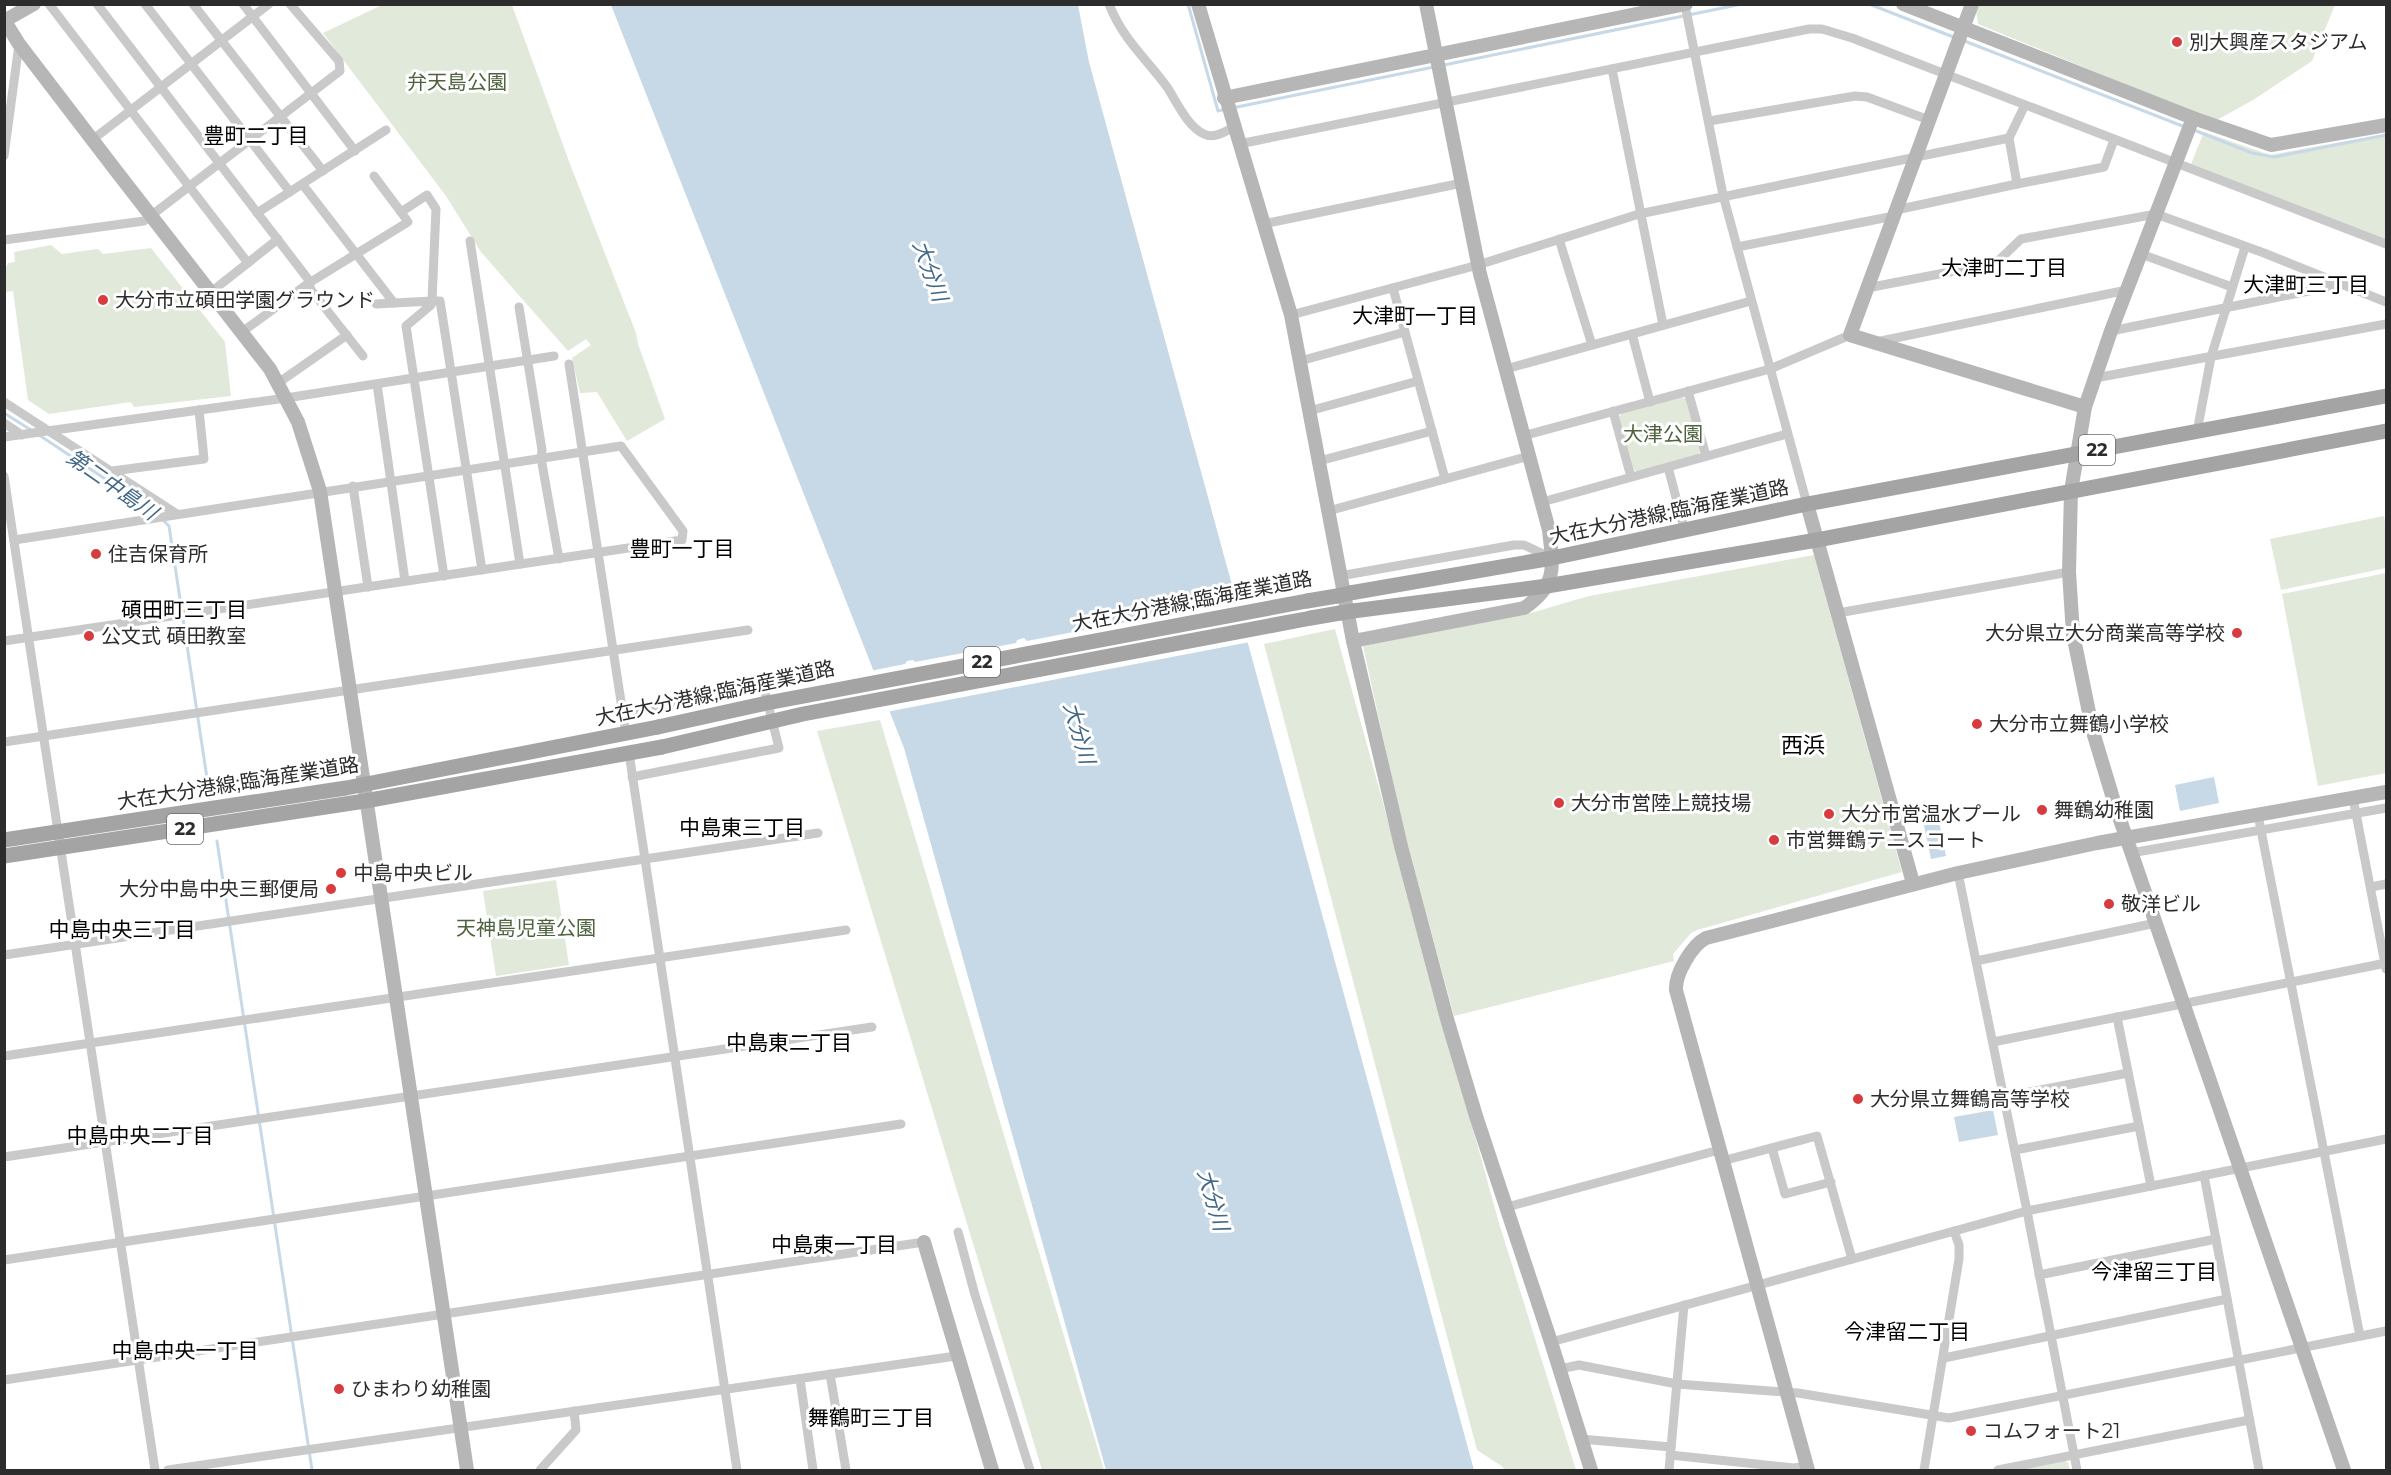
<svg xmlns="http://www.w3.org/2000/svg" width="2391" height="1475" viewBox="0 0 2391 1475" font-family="Montserrat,'Noto Sans JP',sans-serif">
  <rect width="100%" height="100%" fill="#fff"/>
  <g fill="#e1e9da">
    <polygon points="1978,4 2335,5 2312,61 2253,100 2215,121 1978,24 1976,10"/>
    <polygon points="382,5 512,5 570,164 636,333 638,344 665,419 627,441 597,392 580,393 572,358 591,345 586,339 568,351 481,252 446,196 323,33"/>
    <polygon points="2204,132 2270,155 2386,134 2386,240 2191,164"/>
    <polygon points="51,245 62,254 98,249 103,254 151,248 225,342 231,396 134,407 131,402 49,414 28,400 13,291 5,292 5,269 8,263 15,262 14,252"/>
    <polygon points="1682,397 1686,399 1700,451 1698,456 1638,472 1634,470 1619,417 1622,413"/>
    <polygon points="2384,516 2386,528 2386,568 2281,590 2270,539"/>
    <polygon points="1814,555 1902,872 1697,930 1691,933 1673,954 1674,961 1454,1016 1401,819 1363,646 1534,612 1589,596"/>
    <polygon points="2386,573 2386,773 2318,786 2282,594"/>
    <polygon points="1335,629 1499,1223 1576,1470 1504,1470 1503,1467 1477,1450 1264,644"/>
    <polygon points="880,720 1104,1470 1042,1470 817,731"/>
    <polygon points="556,880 569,965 496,976 483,891"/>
    <polygon points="2065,1460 2068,1463 2070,1470 2012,1470"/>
  </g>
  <g fill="#c7d9e7">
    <polygon points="611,5 1078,5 1089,62 1474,1470 1106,1470 904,748"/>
    <polygon points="2214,777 2219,803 2180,811 2175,785"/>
    <polygon points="1938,817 1946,856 1931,859 1923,821"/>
    <polygon points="1993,1110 1998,1135 1959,1142 1954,1117"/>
  </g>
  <polygon fill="#fff" points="1239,601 1250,642 886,712 870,671 905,664 907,661 913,660 915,662 1016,643 1017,640 1024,638 1027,641 1084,630 1086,627 1092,626 1095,628 1195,609 1197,606 1203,605 1205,608"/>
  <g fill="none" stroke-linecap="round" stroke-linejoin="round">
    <g stroke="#c7d9e7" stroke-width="3">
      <polyline points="1188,4 1218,111 1226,109"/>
      <polyline points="1869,4 1956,38"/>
      <polyline points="1962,40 2185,127"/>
      <polyline points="1444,65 1742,4"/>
      <polyline points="1232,108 1434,67"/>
      <polyline points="2194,130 2252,153 2274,157 2386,135"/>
      <polyline points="4,413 31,430"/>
      <polyline points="39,435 149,508 158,516"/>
      <polyline points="163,520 169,526 210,798"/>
      <polyline points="217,841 312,1470"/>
    </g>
    <g stroke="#c9c9c9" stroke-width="9">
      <polyline points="49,4 248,263"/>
      <polyline points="97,4 308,279 311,290 363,356"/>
      <polyline points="145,4 290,192"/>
      <polyline points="193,4 323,171"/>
      <polyline points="243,4 355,151"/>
      <path d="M1109,4C1123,40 1146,58 1167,87C1177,102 1187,126 1204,134C1214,139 1224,132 1234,127"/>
      <polyline points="1685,5 1723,195 1807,504"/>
      <polyline points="1612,69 1663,325"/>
      <polyline points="1709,121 1855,96 1867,97 1929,120"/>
      <polyline points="92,140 269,4"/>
      <polyline points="1239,144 1809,29 1822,29 1852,38 2386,244"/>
      <polyline points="4,156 19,44"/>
      <polyline points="374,176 401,212"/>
      <polyline points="2017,184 2104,167 2114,140"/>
      <polyline points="303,185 394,303"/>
      <polyline points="1896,210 2017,184 2009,138 2025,105"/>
      <polyline points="257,213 386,130"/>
      <polyline points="1263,224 1462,183"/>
      <polyline points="1559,239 1592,345"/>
      <polyline points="4,240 144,221 340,71 339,61 290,4"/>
      <polyline points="470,241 520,564"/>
      <polyline points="1737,247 1894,216"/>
      <polyline points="2141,254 2232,287"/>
      <polyline points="1393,288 1445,479"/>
      <polyline points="1867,288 1996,263 2021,239 2156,214 2264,253 2386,302"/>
      <polyline points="211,292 278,239"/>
      <polyline points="376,304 432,301 431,305 406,326 444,576"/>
      <polyline points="519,307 542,450 541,458 559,559"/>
      <polyline points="1291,315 1478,265 1639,214 2009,138"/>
      <polyline points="2111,331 2343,284"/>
      <polyline points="242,332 309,283 408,222 401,212 427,195 436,209 432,301 440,301 482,570"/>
      <polyline points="1632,334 1650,402"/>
      <polyline points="1876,342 2127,290"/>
      <polyline points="1300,361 1405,332"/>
      <polyline points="569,364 626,734"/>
      <polyline points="1506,369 1751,301"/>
      <polyline points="2095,378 2386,324"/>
      <polyline points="278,383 347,335"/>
      <polyline points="377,384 405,581"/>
      <polyline points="1688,391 1706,456"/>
      <polyline points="4,402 177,514"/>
      <polyline points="1309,411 1418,381"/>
      <polyline points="1613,411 1631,477"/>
      <polyline points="4,423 22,435"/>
      <polyline points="2197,432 2211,357 2245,247"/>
      <polyline points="1523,436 1770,369 1850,335"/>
      <polyline points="4,437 286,398 554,356"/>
      <polyline points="1319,461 1432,431"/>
      <polyline points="1668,467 1684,528"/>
      <polyline points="112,471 204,459 199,410"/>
      <polyline points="4,476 155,1470"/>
      <polyline points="353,486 368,587"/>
      <polyline points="1542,502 1787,434"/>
      <polyline points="1328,511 1529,456"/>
      <polyline points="1340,576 1514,545 1524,545 1550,557"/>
      <polyline points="1838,613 2069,572"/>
      <polyline points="4,641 682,540 683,531 621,446 14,540"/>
      <polyline points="623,713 763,684 779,748 632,777"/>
      <polyline points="4,742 748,630"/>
      <polyline points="629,753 737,1470"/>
      <polyline points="2353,798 2386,969"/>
      <polyline points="2258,815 2360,1336"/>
      <polyline points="2131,853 2386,808"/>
      <polyline points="1958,873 2027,1211 2077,1470"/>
      <polyline points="2371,887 2386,884"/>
      <polyline points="4,955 818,833"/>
      <polyline points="1976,961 2156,923"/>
      <polyline points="2117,1017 2151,1186"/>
      <polyline points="1993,1042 2386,963"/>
      <polyline points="4,1056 846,930"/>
      <polyline points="2004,1097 2128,1073"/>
      <polyline points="1772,1148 1785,1194 1831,1182"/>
      <polyline points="2015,1150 2139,1126"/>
      <polyline points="4,1157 872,1027"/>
      <polyline points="1722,1161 1817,1136 1852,1259"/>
      <polyline points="2204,1175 2259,1470"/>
      <polyline points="1507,1207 1719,1150"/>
      <polyline points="958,1232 975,1295 1030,1470"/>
      <polyline points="4,1260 901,1124"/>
      <polyline points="2039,1275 2216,1239"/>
      <polyline points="1551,1342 2027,1211 2386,1139"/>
      <polyline points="1944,1358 2227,1299"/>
      <polyline points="1560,1369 1579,1365 1677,1384 1798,1393 1949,1418 2386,1331"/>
      <polyline points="830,1374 846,1470"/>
      <polyline points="800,1379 813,1470"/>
      <polyline points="4,1380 924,1242"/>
      <polyline points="1581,1439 1671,1447"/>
      <polyline points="1670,1455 1794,1468 1806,1466"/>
      <polyline points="168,1470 956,1356"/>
      <polyline points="540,1470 576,1430 574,1411"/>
      <polyline points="1669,1470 1684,1305"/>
      <polyline points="1924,1470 1959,1259 1959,1245 1954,1231"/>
      <polyline points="1998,1470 2249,1420"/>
    </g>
    <g stroke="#b6b6b6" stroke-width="14">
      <polyline points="1198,4 1291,315 1353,641 1401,846 1447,1019 1476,1116 1551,1342 1591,1470"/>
      <polyline points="1903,4 2193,118 2271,145 2386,125"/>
      <polyline points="1972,4 1850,335 2085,407"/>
      <polyline points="4,20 19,44 117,172 270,369 298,422 320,491 467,1470"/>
      <polyline points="4,21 34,4"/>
      <polyline points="1224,98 1686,4"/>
      <polyline points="2193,118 2111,331 2085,407 2071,491 2069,572 2073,634 2093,732 2115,805 2344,1470"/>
      <polyline points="1807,504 1913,883"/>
      <path d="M1353,641L1524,608C1558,585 1553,567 1549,530L1480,274L1426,4"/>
      <polyline points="924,1242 992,1470"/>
      <path d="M1808,1470L1676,990C1675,974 1692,945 1706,938L1958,873L2097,843L2386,792"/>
    </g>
    <g stroke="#a4a4a4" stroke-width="15">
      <polyline points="1350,593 1552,558 1807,504 2386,396"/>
      <polyline points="1307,601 1337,596"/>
      <polyline points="1353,611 1547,586 1817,540 2386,431"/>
      <polyline points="1311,618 1340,613"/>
      <polyline points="4,840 346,788 658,727"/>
      <polyline points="4,856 365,801 662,747"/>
    </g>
    <g stroke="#a4a4a4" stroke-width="15">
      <polyline points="1337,596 1350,593"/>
      <polyline points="1340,613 1353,611"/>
      <polyline points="658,727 767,703 1307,601"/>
      <polyline points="662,747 803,714 1311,618"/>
    </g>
  </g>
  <g fill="#d63b3e" stroke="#fff" stroke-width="2">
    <circle cx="2177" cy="42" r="6"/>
    <circle cx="103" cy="300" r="6"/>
    <circle cx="96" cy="554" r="6"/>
    <circle cx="2237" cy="633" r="6"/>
    <circle cx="89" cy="636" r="6"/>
    <circle cx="1977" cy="724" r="6"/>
    <circle cx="1559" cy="803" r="6"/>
    <circle cx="2042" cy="810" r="6"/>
    <circle cx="1829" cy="814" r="6"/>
    <circle cx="1774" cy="840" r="6"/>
    <circle cx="341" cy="873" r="6"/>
    <circle cx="331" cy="889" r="6"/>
    <circle cx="2109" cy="904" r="6"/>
    <circle cx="1858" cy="1099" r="6"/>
    <circle cx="339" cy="1389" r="6"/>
    <circle cx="1971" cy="1431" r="6"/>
  </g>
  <g text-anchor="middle" stroke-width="6" stroke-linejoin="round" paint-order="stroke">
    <g fill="#fff" stroke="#6b6b6b" stroke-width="1.5">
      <rect x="2079" y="435" width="36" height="30" rx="4.5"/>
      <rect x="964" y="647" width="36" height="30" rx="4.5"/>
      <rect x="167" y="814" width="36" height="30" rx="4.5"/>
    </g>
    <g font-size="18" font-weight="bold" fill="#2c2c2c">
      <text x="2097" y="456">22</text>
      <text x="982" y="668">22</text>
      <text x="185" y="835">22</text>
    </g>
    <g font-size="20" fill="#2c2c2c" stroke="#fff" text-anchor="start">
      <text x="2189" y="49">別大興産スタジアム</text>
      <text x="115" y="307">大分市立碩田学園グラウンド</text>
      <text x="108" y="561">住吉保育所</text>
      <text x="2225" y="640" text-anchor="end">大分県立大分商業高等学校</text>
      <text x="101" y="643">公文式 碩田教室</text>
      <text x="1989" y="731">大分市立舞鶴小学校</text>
      <text x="1571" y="810">大分市営陸上競技場</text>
      <text x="2054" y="817">舞鶴幼稚園</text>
      <text x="1841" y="821">大分市営温水プール</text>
      <text x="1786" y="847">市営舞鶴テニスコート</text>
      <text x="353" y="880">中島中央ビル</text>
      <text x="319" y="896" text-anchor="end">大分中島中央三郵便局</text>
      <text x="2121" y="911">敬洋ビル</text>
      <text x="1870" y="1106">大分県立舞鶴高等学校</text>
      <text x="351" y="1396">ひまわり幼稚園</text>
      <text x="1983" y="1438">コムフォート21</text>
    </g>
    <g font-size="20" fill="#4d633d" stroke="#fff">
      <text x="457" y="89">弁天島公園</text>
      <text x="1663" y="441">大津公園</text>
      <text x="526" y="935">天神島児童公園</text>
    </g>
    <g font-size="20" fill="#2c2c2c" stroke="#fff">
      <text transform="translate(1669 512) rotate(-12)" y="7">大在大分港線;臨海産業道路</text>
      <text transform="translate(1192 601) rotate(-11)" y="7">大在大分港線;臨海産業道路</text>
      <text transform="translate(715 693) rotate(-12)" y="7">大在大分港線;臨海産業道路</text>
      <text transform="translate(238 783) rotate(-9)" y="7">大在大分港線;臨海産業道路</text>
    </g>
    <g font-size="21" fill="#000" stroke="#fff">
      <text x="256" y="143">豊町二丁目</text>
      <text x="2004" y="275">大津町二丁目</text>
      <text x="2306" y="292">大津町三丁目</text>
      <text x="1415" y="323">大津町一丁目</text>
      <text x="682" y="556">豊町一丁目</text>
      <text x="184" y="617">碩田町三丁目</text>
      <text x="742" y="835">中島東三丁目</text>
      <text x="122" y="937">中島中央三丁目</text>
      <text x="789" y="1050">中島東二丁目</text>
      <text x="140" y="1143">中島中央二丁目</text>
      <text x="834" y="1252">中島東一丁目</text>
      <text x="2154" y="1279">今津留三丁目</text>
      <text x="1907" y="1339">今津留二丁目</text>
      <text x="185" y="1358">中島中央一丁目</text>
      <text x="871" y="1425">舞鶴町三丁目</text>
    </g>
    <g font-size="21" font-style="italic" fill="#416887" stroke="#fff">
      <text transform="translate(930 271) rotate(70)" y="7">大分川</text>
      <text transform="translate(112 485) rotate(35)" y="7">第二中島川</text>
      <text transform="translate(1079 733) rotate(74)" y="7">大分川</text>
      <text transform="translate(1213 1200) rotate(74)" y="7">大分川</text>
    </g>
    <g font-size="22" fill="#000" stroke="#fff">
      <text x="1803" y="753">西浜</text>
    </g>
  </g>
  <rect width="2391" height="1475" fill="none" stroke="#2c2c2c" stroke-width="12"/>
</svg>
